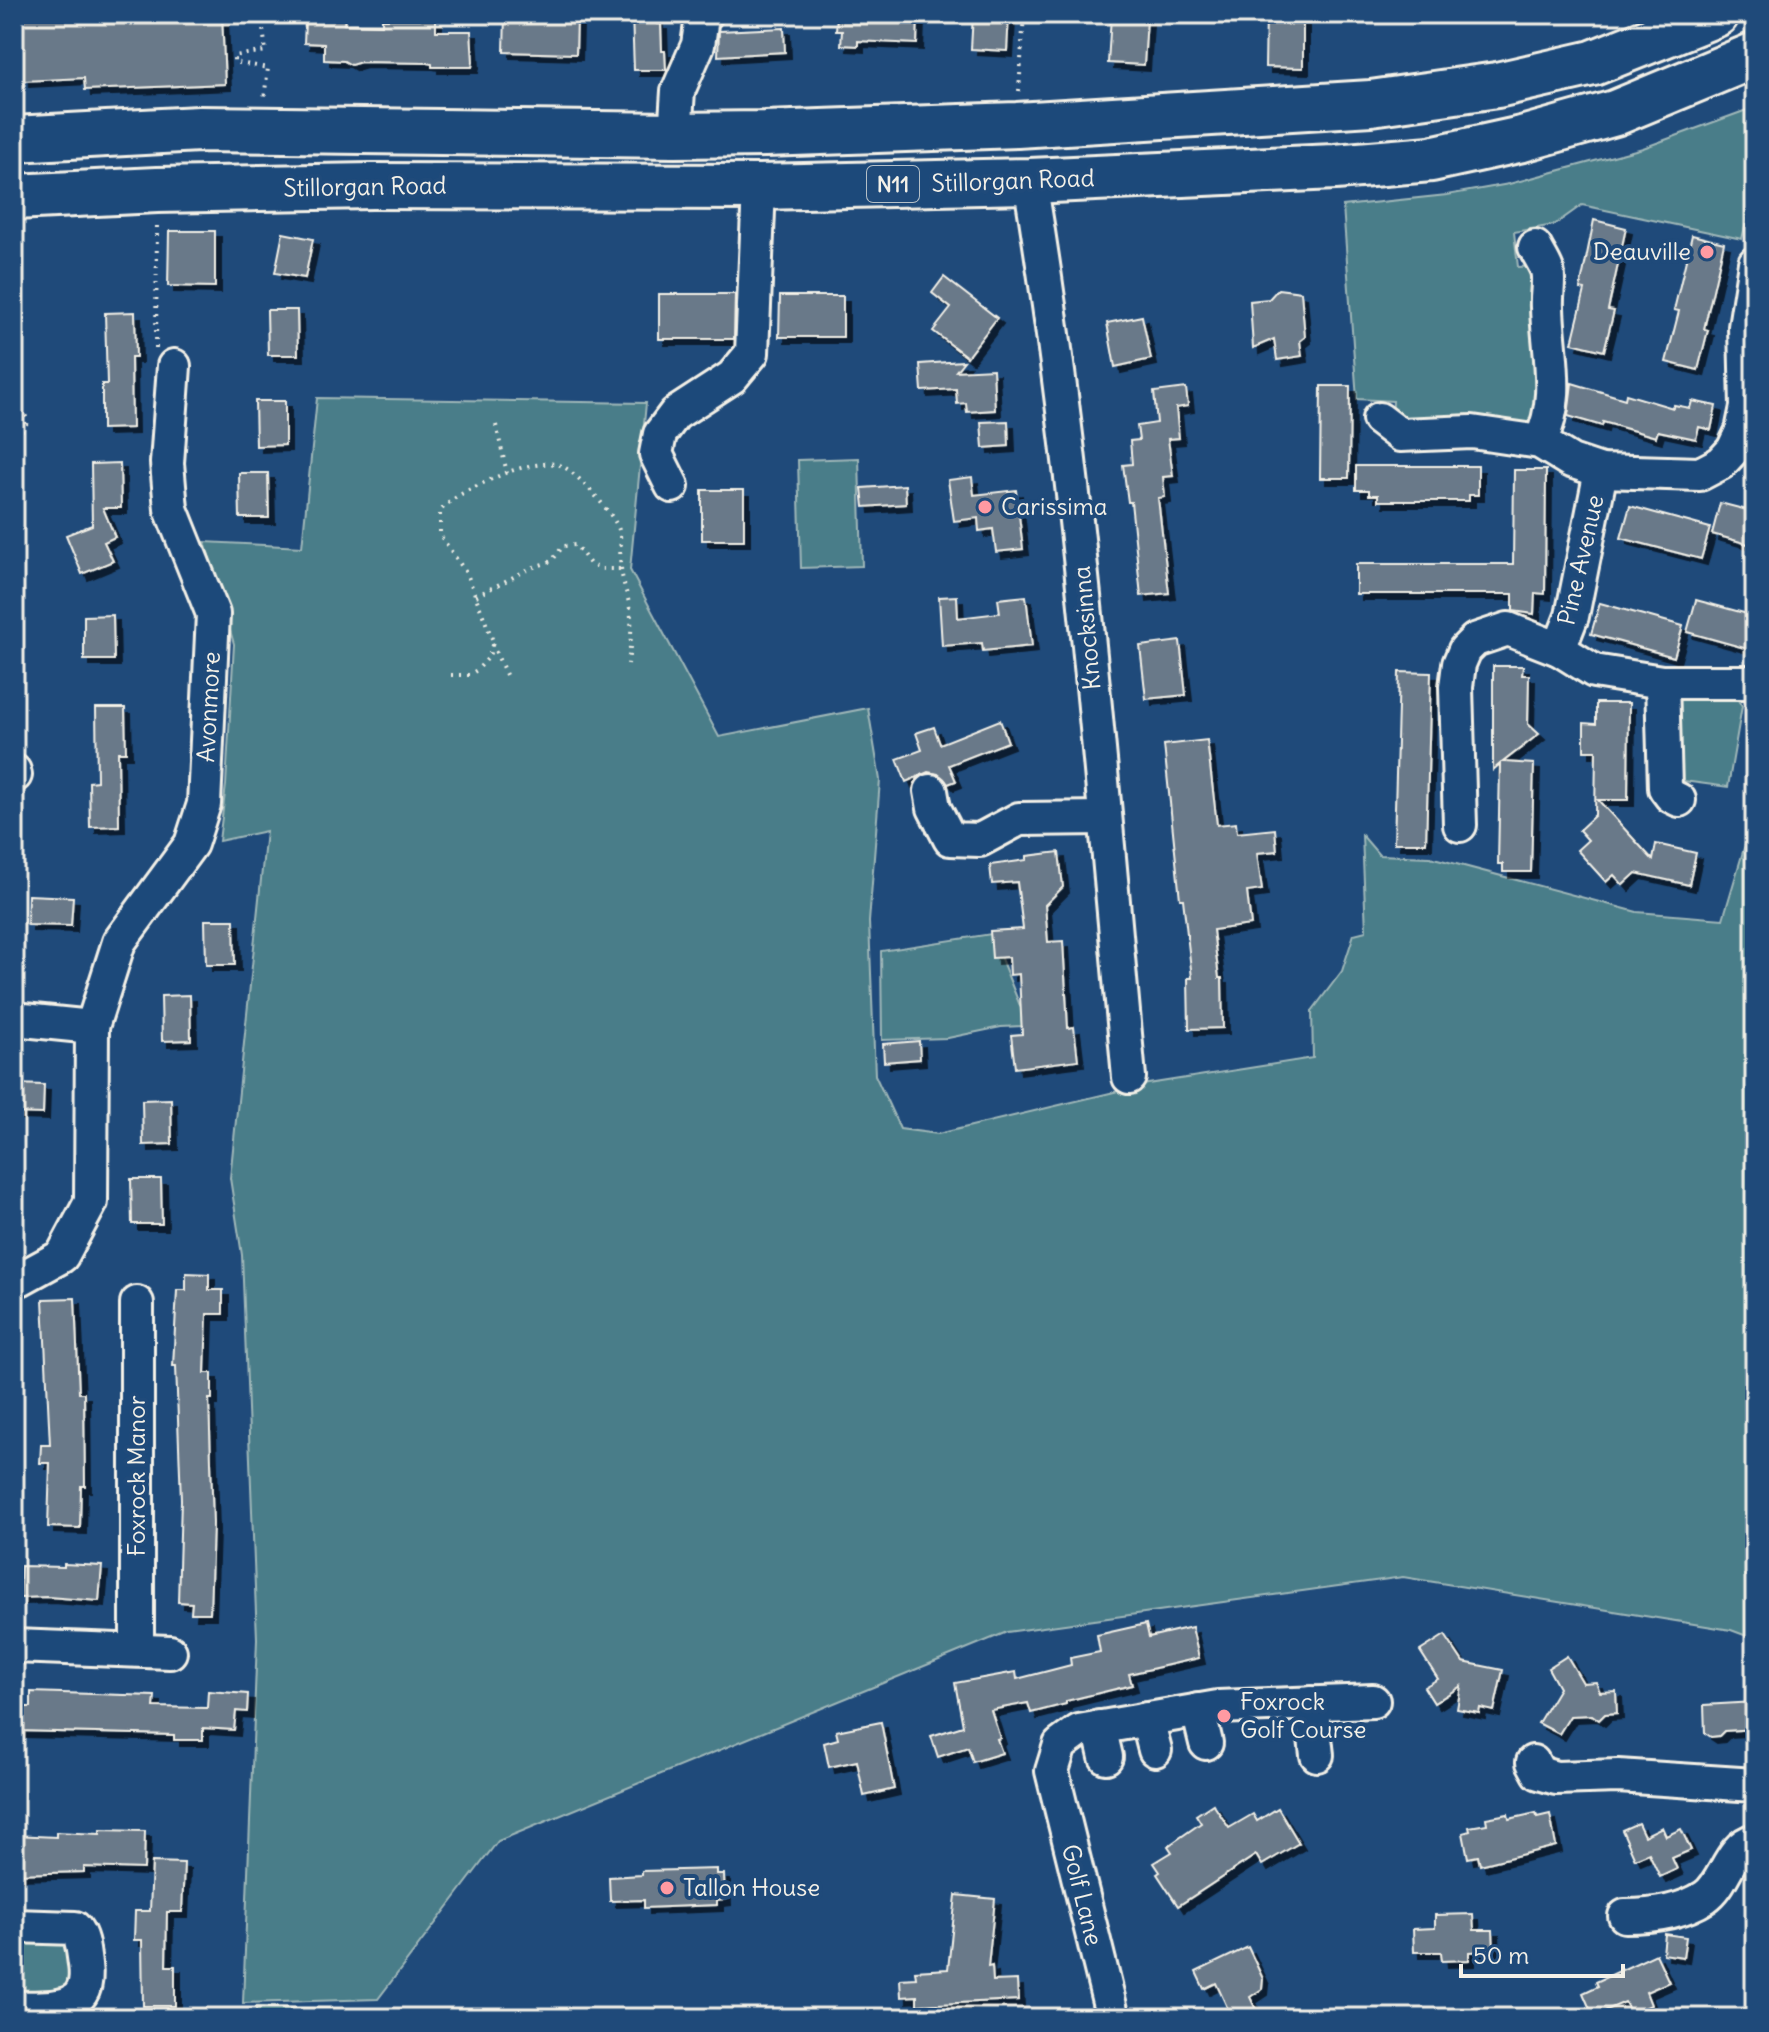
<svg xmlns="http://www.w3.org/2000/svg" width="1769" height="2032" viewBox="0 0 1769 2032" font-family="Delius,sans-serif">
  <defs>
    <filter id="shadow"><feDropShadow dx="6" dy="6" stdDeviation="0" flood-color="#0009"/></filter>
  </defs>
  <rect width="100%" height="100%" fill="#1f4a7a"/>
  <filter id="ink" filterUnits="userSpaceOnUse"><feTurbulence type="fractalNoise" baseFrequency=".0125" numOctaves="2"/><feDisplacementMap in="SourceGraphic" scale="16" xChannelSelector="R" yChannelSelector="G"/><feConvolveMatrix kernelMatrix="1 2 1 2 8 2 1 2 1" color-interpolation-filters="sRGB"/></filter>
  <g filter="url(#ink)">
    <g fill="#4a7d89" stroke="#9fb7b8" stroke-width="2">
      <polygon points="1755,107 1755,187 1742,239 1582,205 1554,225 1514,232 1518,267 1535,266 1538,425 1392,420 1393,401 1357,399 1343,206 1447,195 1509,184 1643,148"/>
      <polygon points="317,398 646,403 630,570 719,737 868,708 880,780 869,922 875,1075 900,1129 938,1134 1148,1084 1313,1058 1312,1011 1342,971 1354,934 1366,931 1362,835 1379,855 1430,857 1637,912 1723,919 1755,811 1755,1639 1731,1630 1403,1577 1007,1632 498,1841 378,1999 243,2003 257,1639 242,1255 230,1178 266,831 219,841 226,785 234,644 205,542 302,547"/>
      <polygon points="859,458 862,566 801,568 798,460"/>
      <polygon points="1735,691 1742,706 1728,787 1676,780 1671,698"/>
      <polygon points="991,934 1021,1008 1022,1026 1001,1027 948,1038 882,1040 881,951"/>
      <polygon points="14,1938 70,1938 74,1989 14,2001"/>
      <polygon points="256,2007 339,2009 339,2018 256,2018"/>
    </g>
    <g fill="#697989" stroke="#f4f1e8" stroke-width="2" filter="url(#shadow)">
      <polygon points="20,14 64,14 64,17 87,16 87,19 222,14 225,84 85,90 84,78 23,81"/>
      <polygon points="334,14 345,19 344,24 382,25 382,19 436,19 436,31 471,31 473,62 472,67 432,67 432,64 427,63 361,62 351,65 344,61 324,60 324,44 304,43 305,22 314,22 314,15 330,17"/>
      <polygon points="505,14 528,14 527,18 577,19 576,54 504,52"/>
      <polygon points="632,14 657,14 657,24 661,24 662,51 665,51 666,70 634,70"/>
      <polygon points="837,14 918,14 917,44 858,41 858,46 841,45 842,31 836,31"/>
      <polygon points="973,14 1009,14 1007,51 971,49"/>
      <polygon points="1266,14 1303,14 1303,68 1265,67"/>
      <polygon points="1111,16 1147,19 1144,65 1108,63"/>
      <polygon points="784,28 785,52 718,56 719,31"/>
      <polygon points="1594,220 1626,228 1608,310 1614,311 1604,351 1572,343 1585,290 1580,289"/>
      <polygon points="169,231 215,231 215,287 168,286"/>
      <polygon points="283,233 313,239 305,278 275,273"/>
      <polygon points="1692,235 1724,243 1704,329 1708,330 1698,370 1666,362 1679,311 1674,310"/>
      <polygon points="944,277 997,318 967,357 933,331 951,308 932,293"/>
      <polygon points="1278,289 1301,292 1305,337 1300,341 1302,356 1277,360 1274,339 1253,348 1250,301 1269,299"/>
      <polygon points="659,294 735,294 734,339 659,339"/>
      <polygon points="780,296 843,296 843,337 779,337"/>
      <polygon points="267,310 297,310 298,355 268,355"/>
      <polygon points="135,312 136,357 131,357 132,428 102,429 102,384 107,384 105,313"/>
      <polygon points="1142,316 1151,359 1115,367 1107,323"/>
      <polygon points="964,361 956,371 993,369 995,410 967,412 966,403 957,404 956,389 922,391 920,364"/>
      <polygon points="1572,383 1625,399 1626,394 1673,408 1674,405 1690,408 1692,401 1716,406 1711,430 1699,427 1696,439 1658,431 1656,437 1603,422 1602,426 1568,416"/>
      <polygon points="1321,386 1350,386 1349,478 1320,478"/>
      <polygon points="1186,388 1188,406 1176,408 1179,438 1168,439 1173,476 1163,477 1165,497 1158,498 1169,593 1141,596 1131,502 1128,502 1123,465 1132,464 1130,441 1139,440 1137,426 1157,423 1154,392"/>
      <polygon points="255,401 285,401 285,445 256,446"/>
      <polygon points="1008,421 1009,446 983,448 981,422"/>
      <polygon points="120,463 121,508 103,508 115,537 104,542 113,561 82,574 66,535 92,525 91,464"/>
      <polygon points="1356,466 1478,466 1478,495 1469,495 1469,501 1378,501 1378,495 1369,495 1369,490 1356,490"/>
      <polygon points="1514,470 1546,470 1545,594 1535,593 1534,614 1513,611 1513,594 1356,594 1356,564 1513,564"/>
      <polygon points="239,473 268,473 269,518 240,518"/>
      <polygon points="972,477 974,495 1016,490 1023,549 996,552 993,529 979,531 978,518 954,521 948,480"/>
      <polygon points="905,485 906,504 864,507 862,488"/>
      <rect x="702" y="490" width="42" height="50"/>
      <polygon points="1720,503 1755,512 1755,546 1712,534"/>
      <polygon points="1630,506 1710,528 1701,559 1621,538"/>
      <polygon points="957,596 958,618 1000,613 998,599 1026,596 1032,646 983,651 982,643 942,646 939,597"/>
      <polygon points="1696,600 1755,616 1755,651 1687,632"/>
      <polygon points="1600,603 1683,626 1674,657 1591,634"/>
      <polygon points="113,615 114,660 84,660 84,616"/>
      <polygon points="1180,641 1186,695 1146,699 1140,646"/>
      <polygon points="1493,666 1523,666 1522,675 1529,675 1528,724 1539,734 1503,762 1534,764 1531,872 1503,872 1503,864 1498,864 1500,764 1493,770"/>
      <polygon points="1399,672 1431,673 1426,843 1394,843"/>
      <polygon points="1596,703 1629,703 1628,800 1598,800 1653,860 1656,844 1696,853 1689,885 1636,873 1623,885 1614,875 1606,882 1577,850 1588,840 1579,830 1595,815 1596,751 1584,751 1584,723 1596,724"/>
      <polygon points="96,708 125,708 126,752 118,752 119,826 90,827 89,782 97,781"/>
      <polygon points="1000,720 1008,742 949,765 956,781 948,784 938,774 928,772 906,782 897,759 922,750 916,733 934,727 940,744"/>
      <polygon points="1207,740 1217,825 1236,823 1237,833 1275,829 1277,851 1257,853 1262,890 1247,892 1251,925 1213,930 1219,978 1222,978 1223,1028 1189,1029 1188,978 1192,978 1183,899 1180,899 1164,745"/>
      <polygon points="1059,852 1063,887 1045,905 1048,942 1063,941 1068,1028 1074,1027 1078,1060 1015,1068 1011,1035 1022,1034 1019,974 1010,975 1009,957 992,958 990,931 1023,929 1017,882 992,884 990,865 1027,860 1027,856"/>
      <polygon points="28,895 73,897 71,926 27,925"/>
      <polygon points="205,920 234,920 235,965 206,965"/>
      <polygon points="190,995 191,1040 162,1041 161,996"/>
      <polygon points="919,1041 920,1059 884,1062 883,1044"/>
      <polygon points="14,1084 44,1085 43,1114 14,1113"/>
      <polygon points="171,1099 172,1144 143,1145 142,1100"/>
      <polygon points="131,1179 161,1179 162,1224 132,1224"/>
      <polygon points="186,1273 209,1274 209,1290 223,1290 223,1314 207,1314 205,1373 212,1373 212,1399 209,1399 213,1524 210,1613 191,1613 192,1603 178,1602 181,1500 176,1366 173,1366 177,1290 186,1290"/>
      <polygon points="75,1298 79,1393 84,1393 85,1486 81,1486 80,1528 48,1527 50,1463 40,1463 41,1445 50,1445 43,1299"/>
      <polygon points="64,1564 102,1566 99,1601 48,1597 20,1598 21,1566 64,1567"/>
      <polygon points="1146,1624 1149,1637 1192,1627 1199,1658 1129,1674 1132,1685 1066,1701 1066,1704 1031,1713 1028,1703 991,1710 1000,1738 997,1739 1002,1753 973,1762 968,1747 938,1757 931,1736 963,1726 955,1683 1016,1672 1017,1679 1071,1665 1070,1658 1100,1652 1097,1635"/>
      <polygon points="1445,1635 1463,1662 1503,1670 1494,1711 1480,1708 1479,1713 1457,1709 1461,1686 1434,1703 1424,1687 1438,1679 1420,1651"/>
      <polygon points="1567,1656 1583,1683 1596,1682 1600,1692 1616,1691 1617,1713 1605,1714 1599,1720 1592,1715 1570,1716 1559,1734 1538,1723 1559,1688 1548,1668"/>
      <polygon points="208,1691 248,1694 247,1712 236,1711 234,1730 203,1728 203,1740 174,1740 174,1735 18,1731 18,1707 31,1707 31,1692 155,1696 154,1707 207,1708"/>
      <polygon points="1755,1702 1755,1729 1724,1731 1719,1736 1711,1737 1705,1733 1704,1705"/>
      <polygon points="881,1722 894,1789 864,1796 857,1761 829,1767 824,1743 838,1739 836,1731"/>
      <polygon points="1213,1804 1229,1828 1253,1814 1257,1821 1278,1808 1299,1843 1262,1865 1256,1855 1178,1906 1157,1874 1160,1872 1154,1863 1172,1852 1168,1846 1201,1823 1196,1815"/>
      <polygon points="1536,1813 1537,1817 1550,1814 1556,1846 1480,1865 1478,1856 1468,1858 1463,1833 1470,1831 1469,1827 1487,1824 1486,1818 1508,1814 1509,1819"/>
      <polygon points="1638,1823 1644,1836 1662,1827 1666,1836 1681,1829 1691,1850 1672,1858 1677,1869 1660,1877 1649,1853 1635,1859 1622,1830"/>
      <polygon points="100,1830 145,1831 144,1869 84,1867 84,1872 14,1874 14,1835 56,1837 56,1832 100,1834"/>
      <polygon points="152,1862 184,1863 182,1912 167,1912 166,1966 175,1966 175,2006 143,2006 142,1940 134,1940 135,1911 150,1911"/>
      <polygon points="717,1869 717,1874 724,1874 725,1899 717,1900 717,1905 644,1908 644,1900 610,1901 609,1877 642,1875 642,1871"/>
      <polygon points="956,1895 995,1899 988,1967 992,1966 993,1981 1017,1980 1018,2000 917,2005 917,1996 901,1997 900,1979 916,1978 915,1971 948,1969"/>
      <polygon points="1473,1914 1474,1930 1493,1930 1494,1951 1469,1952 1469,1960 1442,1961 1441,1952 1414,1952 1413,1929 1435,1928 1435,1915"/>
      <polygon points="1665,1934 1686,1937 1683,1957 1663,1954"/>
      <polygon points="1248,1947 1263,1979 1262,1989 1250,1997 1260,2018 1232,2018 1216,1983 1204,1989 1196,1972"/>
      <polygon points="1656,1954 1669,1982 1646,1992 1651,2005 1631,2014 1625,2002 1593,2016 1583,1993 1598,1986 1596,1982"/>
    </g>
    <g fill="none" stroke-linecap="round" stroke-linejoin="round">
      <g stroke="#f4f1e8" stroke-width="38">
        <g id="minor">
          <polyline points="675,135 678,91 698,45 702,17 706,14"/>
          <path d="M1030,181C1079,478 1101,778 1129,1077"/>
          <path d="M1535,247C1539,255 1544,262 1547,270C1550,281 1546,295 1547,307C1548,353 1562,398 1540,442"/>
          <polyline points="1379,419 1400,435 1472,432 1540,442 1571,461 1601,471 1700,474 1721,463 1733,450 1742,431 1747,407 1745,327 1755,263"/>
          <polyline points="672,486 656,454 660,434 675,414 732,377 752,353 759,187"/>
          <polyline points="1559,649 1572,616 1601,471"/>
          <polyline points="1662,682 1665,788 1671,796 1679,800"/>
          <polyline points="14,771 15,775"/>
          <polyline points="931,791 934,808 950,839 980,840 1019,819 1105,818"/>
          <polyline points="1460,825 1456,687 1459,664 1465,650 1475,640 1508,629 1559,649 1594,671 1662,682 1755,682"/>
          <polyline points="14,1019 92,1027"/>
          <polyline points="14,1279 20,1279 62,1256 91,1202 92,1027 119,942 191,844 204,804 213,614 171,509 167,463 174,366"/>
          <polyline points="14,1646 170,1652"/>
          <polyline points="137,1650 137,1303"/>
          <polyline points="1311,1703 1317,1755"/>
          <polyline points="1198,1710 1206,1743"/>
          <polyline points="1147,1719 1155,1750"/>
          <polyline points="1099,1727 1106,1757"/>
          <polyline points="1533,1762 1539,1773 1556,1778 1618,1776 1755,1785"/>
          <path d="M1625,1916C1651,1916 1682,1912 1705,1897C1726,1883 1728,1847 1755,1840"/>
          <path d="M14,1926L75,1928C83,1938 83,1952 85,1964C92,2014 50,2007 14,2008"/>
          <polyline points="1113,2018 1052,1771 1060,1745 1079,1731 1218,1707 1373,1701"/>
        </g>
      </g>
      <g stroke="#f4f1e8" stroke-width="50">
        <g id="highway">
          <polyline points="14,139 199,129 675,135 765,134 1017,125 1371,103 1497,85 1593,63 1716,14"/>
          <polyline points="14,197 157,190 372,186 759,187 1030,181 1335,167 1431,159 1522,139 1615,113 1755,55"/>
        </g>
      </g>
      <g stroke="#f4f1e8" stroke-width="4" stroke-dasharray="2 6" stroke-linecap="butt">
        <polyline points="261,14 266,51 234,56 234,62 268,68 264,99"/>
        <polyline points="1019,91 1024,14"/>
        <polyline points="156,348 157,221"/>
        <polyline points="14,378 16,397 28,421 14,443"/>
        <polyline points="496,425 507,473"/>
        <polyline points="476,596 531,568 552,561 563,546 576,545 590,564 601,569 621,569"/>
        <polyline points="492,644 507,677"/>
        <path d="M451,675H469L477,670L489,657L493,641L467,574L440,535V511C455,494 483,483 503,474C517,468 542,462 557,464C573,467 614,514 619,530C622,541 619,556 621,567C622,582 628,595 630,609C633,627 630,646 628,664"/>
      </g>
      <use href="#minor" stroke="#1f4a7a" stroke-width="32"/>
      <use href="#highway" stroke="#1f4a7a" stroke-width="44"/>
    </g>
  </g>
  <g fill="#ff9aa2" stroke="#1f4a7a" stroke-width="3">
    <circle cx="1707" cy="252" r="8"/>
    <circle cx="985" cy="507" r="8"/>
    <circle cx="1224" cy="1716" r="8"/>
    <circle cx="667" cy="1888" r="8"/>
  </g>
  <g text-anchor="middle" stroke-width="8" stroke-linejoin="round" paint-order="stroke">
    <rect fill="#1f4a7a" stroke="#b4bfc7" stroke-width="2" x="867" y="166" width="52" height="36" rx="6"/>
    <g font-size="22" font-weight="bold" fill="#f4f1e8">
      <text x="893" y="192">N11</text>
    </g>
    <g font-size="24" fill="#f4f1e8" stroke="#1f4a7a">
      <text transform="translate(1013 181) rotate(-2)" y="8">Stillorgan Road</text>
      <text transform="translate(365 187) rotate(-1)" y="8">Stillorgan Road</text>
      <text transform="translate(1581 560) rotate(-77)" y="8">Pine Avenue</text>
      <text transform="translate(1087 628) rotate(-95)" y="8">Knocksinna</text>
      <text transform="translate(209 707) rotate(-87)" y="8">Avonmore</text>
      <text transform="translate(137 1476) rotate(-90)" y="8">Foxrock Manor</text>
      <text transform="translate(1082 1895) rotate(76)" y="8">Golf Lane</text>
    </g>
    <g font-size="24" fill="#f4f1e8" stroke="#1f4a7a" text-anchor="start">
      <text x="1691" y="260" text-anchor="end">Deauville</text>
      <text x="1001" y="515">Carissima</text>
      <text x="1240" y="1710">Foxrock<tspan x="1240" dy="28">Golf Course</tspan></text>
      <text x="683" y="1896">Tallon House</text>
    </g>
  </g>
  <rect width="1769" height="2032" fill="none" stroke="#1f4a7a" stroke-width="48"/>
  <rect x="24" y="24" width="1721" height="1984" fill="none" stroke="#f4f1e8" stroke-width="3" filter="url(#ink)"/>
  <path d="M1461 1964v12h162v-12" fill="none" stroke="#f4f1e8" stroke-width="4"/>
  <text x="1473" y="1964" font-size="24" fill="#f4f1e8" stroke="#1f4a7a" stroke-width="6" paint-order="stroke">50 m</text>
</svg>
